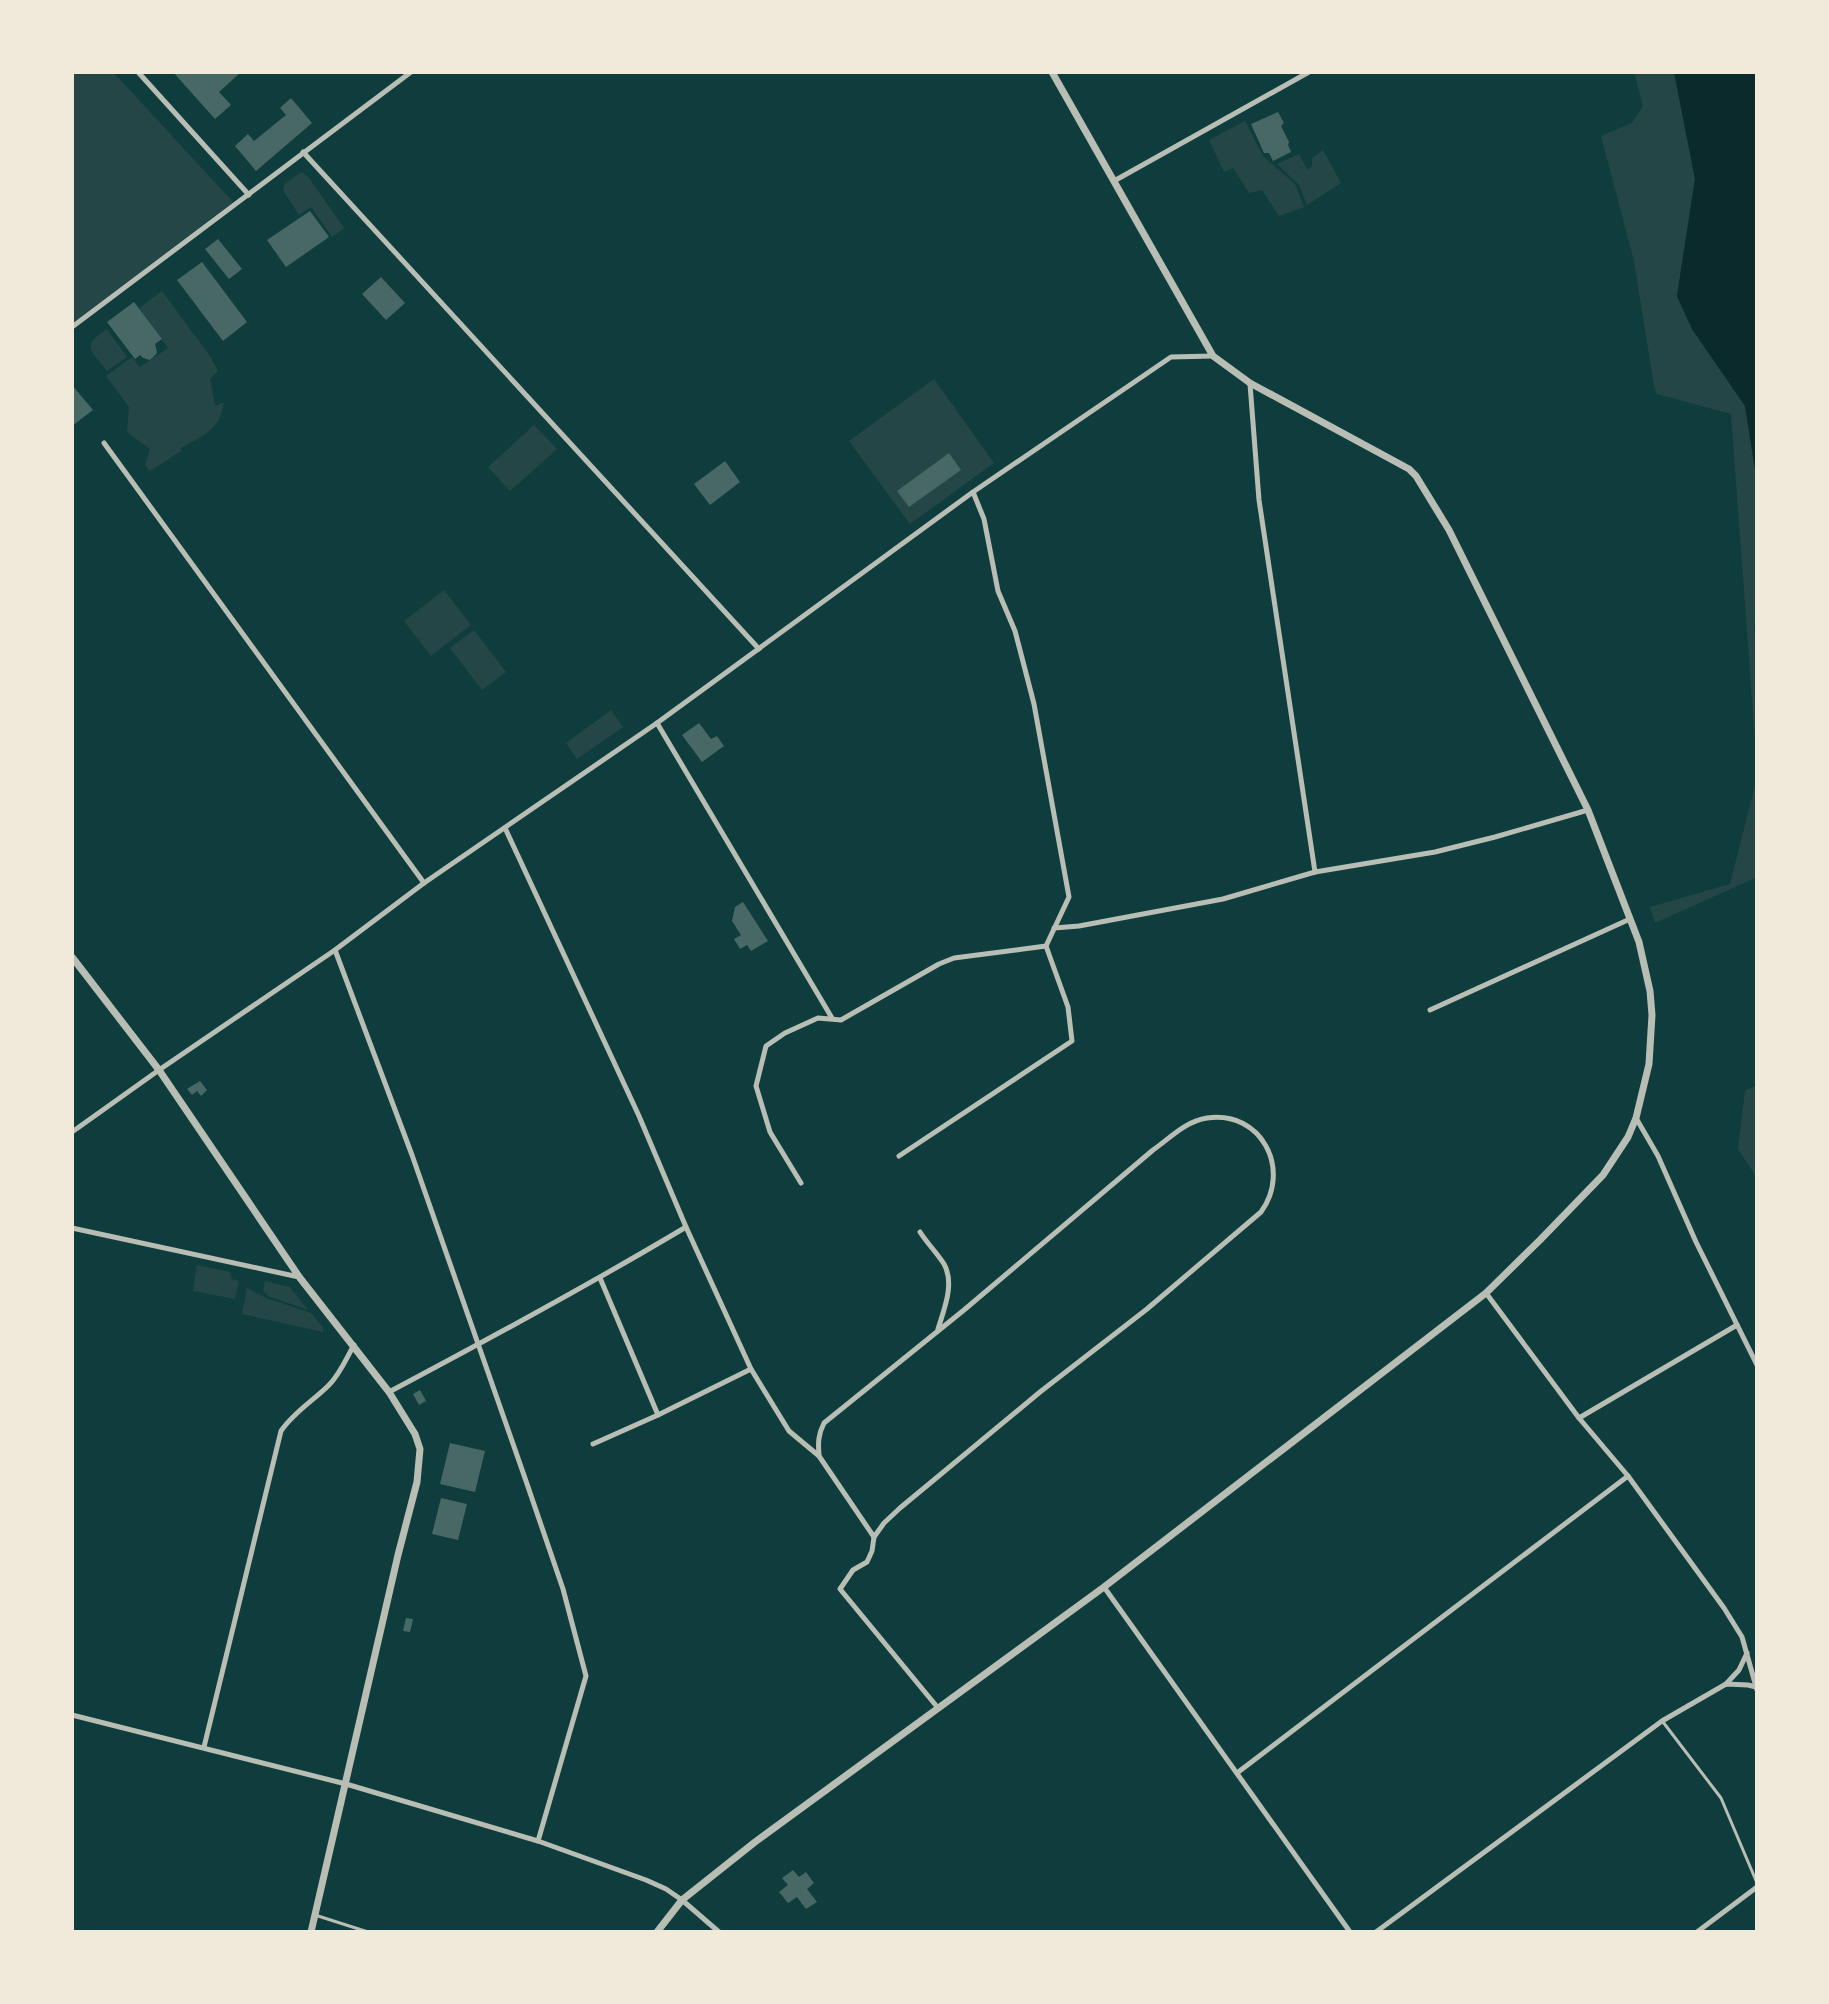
<svg xmlns="http://www.w3.org/2000/svg" width="1829" height="2004" viewBox="0 0 1829 2004" font-family="Rubik,sans-serif">
  <rect width="100%" height="100%" fill="#0f3d3e"/>
  <g fill="#244646">
    <polygon points="72,72 113,72 233,202 72,324"/>
    <polygon points="1634,72 1674,72 1695,179 1677,296 1692,329 1745,406 1757,482 1757,593 1754,630 1757,637 1757,767 1731,414 1657,394 1654,386 1634,261 1601,136 1632,123 1643,106"/>
    <polygon points="1245,121 1263,156 1295,184 1304,207 1279,216 1262,190 1249,193 1233,168 1224,172 1209,140"/>
    <polygon points="1323,150 1341,183 1307,205 1299,185 1277,164 1299,154 1307,169 1312,167 1312,158"/>
    <polygon points="302,172 309,178 344,228 332,237 311,207 299,215 283,190 285,183"/>
    <path d="M162,291L210,356L218,371L210,379L215,406L224,402C219,432 204,434 181,448V451L150,471L145,465L150,449L127,432L129,407L106,376L132,357L140,367L168,348L139,308Z"/>
    <path d="M107,329L127,357L107,371C91,349 80,347 107,329Z"/>
    <polygon points="934,379 994,463 910,524 849,441"/>
    <polygon points="534,425 557,449 510,491 488,467"/>
    <polygon points="444,590 471,625 431,656 404,621"/>
    <polygon points="474,630 506,672 482,690 450,648"/>
    <polygon points="611,710 623,727 577,759 566,743"/>
    <polygon points="1757,778 1757,877 1655,923 1650,907 1730,884"/>
    <polygon points="1757,1085 1757,1178 1738,1149 1745,1091"/>
    <polygon points="197,1265 230,1272 232,1279 239,1281 235,1299 193,1291"/>
    <polygon points="265,1281 290,1287 308,1310 268,1296 263,1291"/>
    <polygon points="247,1288 266,1298 311,1313 323,1328 323,1332 242,1314"/>
  </g>
  <polygon fill="#0a2a2b" points="1674,72 1757,72 1757,482 1745,406 1692,329 1677,296 1695,179"/>
  <g fill="#486865">
    <polygon points="173,72 241,72 219,92 231,105 215,119"/>
    <polygon points="291,98 312,123 256,171 235,146 248,134 254,141 286,115 280,108"/>
    <polygon points="1278,112 1284,123 1281,126 1289,142 1288,145 1291,152 1273,161 1269,153 1264,153 1251,124"/>
    <polygon points="310,211 329,237 286,267 267,240"/>
    <polygon points="218,239 242,269 229,279 205,249"/>
    <polygon points="202,262 247,322 223,341 177,280"/>
    <polygon points="381,277 405,303 386,320 362,294"/>
    <polygon points="134,302 162,339 155,344 157,353 150,360 143,358 140,355 135,359 107,322"/>
    <polygon points="72,385 93,410 72,426"/>
    <polygon points="949,453 961,470 909,507 897,491"/>
    <polygon points="725,461 740,482 710,505 694,484"/>
    <polygon points="699,723 711,739 717,736 724,746 702,762 682,735"/>
    <polygon points="743,902 768,941 751,951 747,945 740,949 734,939 741,935 732,921 735,907"/>
    <polygon points="200,1081 207,1090 201,1096 197,1091 192,1095 187,1089"/>
    <polygon points="420,1390 426,1401 419,1405 413,1394"/>
    <polygon points="450,1443 485,1451 475,1492 440,1484"/>
    <polygon points="441,1498 467,1504 458,1540 432,1534"/>
    <polygon points="406,1618 413,1619 410,1632 403,1631"/>
    <polygon points="793,1870 799,1877 806,1872 814,1883 807,1889 817,1902 806,1909 797,1897 788,1903 779,1892 788,1885 782,1878"/>
  </g>
  <g fill="none" stroke-linecap="round" stroke-linejoin="round">
    <g stroke="#b8beb3" stroke-width="3">
      <polyline points="1663,1722 1721,1798 1757,1883"/>
      <polyline points="315,1915 368,1932"/>
    </g>
    <g stroke="#b8beb3" stroke-width="5">
      <polyline points="138,72 249,195"/>
      <polyline points="303,152 759,649"/>
      <polyline points="1114,181 1309,72"/>
      <polyline points="72,327 411,72"/>
      <polyline points="104,443 424,883"/>
      <polyline points="657,723 832,1018"/>
      <polyline points="505,828 639,1116 686,1227 751,1369 789,1431 819,1456 874,1537"/>
      <polyline points="1315,872 1435,852 1495,837 1588,810"/>
      <polyline points="1054,928 1079,926 1223,899 1315,872 1259,500 1250,384"/>
      <polyline points="335,950 412,1155 526,1481 563,1589 586,1676 538,1841"/>
      <polyline points="1430,1010 1630,919"/>
      <polyline points="1636,1118 1658,1156 1696,1242 1757,1365"/>
      <polyline points="72,1132 159,1070 335,950 424,883 657,723 973,492 1171,357 1212,356"/>
      <polyline points="899,1156 1072,1041 1068,1007 1046,946"/>
      <polyline points="801,1183 770,1132 756,1086 766,1046 785,1033 818,1018 841,1020 939,964 954,958 1046,946 1069,897 1034,704 1015,631 998,591 984,519 973,492"/>
      <polyline points="72,1228 299,1277"/>
      <path d="M920,1232C927,1243 937,1253 944,1264C955,1284 944,1309 938,1329"/>
      <polyline points="600,1278 658,1415"/>
      <polyline points="1486,1293 1579,1418 1628,1476 1724,1608 1742,1637 1757,1690"/>
      <path d="M389,1392C489,1339 589,1285 686,1227"/>
      <polyline points="1579,1418 1737,1325"/>
      <polyline points="593,1444 658,1415 751,1369"/>
      <path d="M819,1456C818,1443 818,1435 824,1423L964,1310L1153,1150C1170,1138 1186,1121 1207,1118C1261,1110 1292,1169 1261,1212L1147,1309L1040,1392L900,1508L884,1523L874,1537L872,1551L867,1562L853,1570L840,1589L938,1708"/>
      <polyline points="1104,1587 1350,1932"/>
      <polyline points="1726,1684 1739,1670 1747,1653"/>
      <polyline points="72,1715 346,1784 538,1841 646,1880 666,1889 682,1900 719,1932"/>
      <path d="M204,1747L281,1431C294,1412 313,1401 329,1385C340,1374 346,1359 354,1345"/>
      <polyline points="1237,1773 1628,1476"/>
      <polyline points="1376,1932 1662,1721 1726,1684 1748,1685 1756,1687"/>
      <polyline points="1697,1932 1757,1887"/>
    </g>
    <g stroke="#b8beb3" stroke-width="7">
      <polyline points="72,957 159,1070 300,1278 389,1392 415,1434 420,1449 417,1482 398,1555 311,1932"/>
      <polyline points="657,1932 682,1900 755,1842 1104,1587 1486,1293 1540,1240 1603,1175 1628,1137 1636,1118 1649,1064 1652,1015 1650,991 1639,942 1588,810 1449,530 1416,476 1409,469 1250,383 1213,356 1052,72"/>
    </g>
  </g>
  <rect width="1829" height="2004" fill="none" stroke="#f1e9da" stroke-width="148"/>
</svg>
